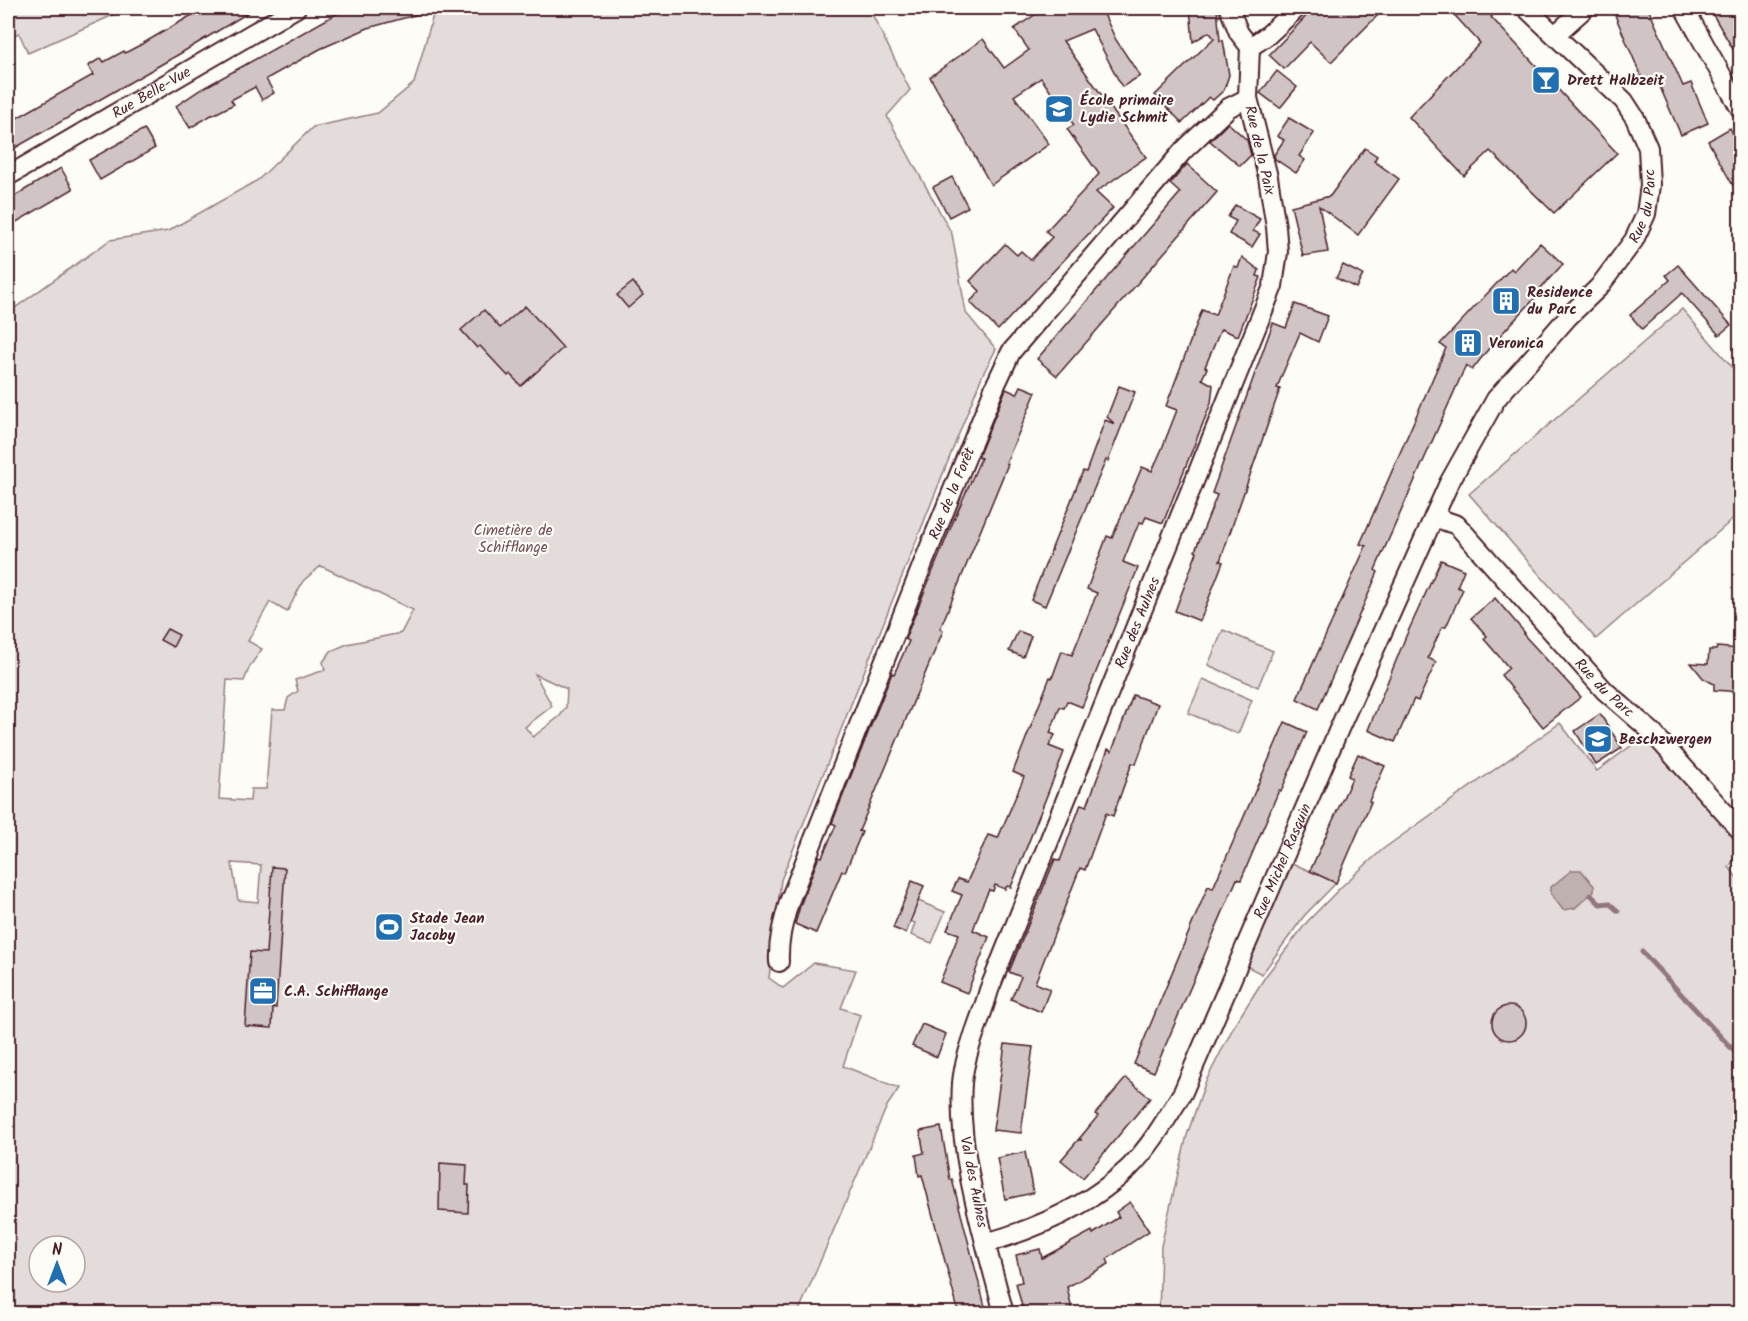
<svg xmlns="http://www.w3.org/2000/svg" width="1748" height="1321" viewBox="0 0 1748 1321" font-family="Kalam,sans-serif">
  <rect width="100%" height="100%" fill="#fdfcf7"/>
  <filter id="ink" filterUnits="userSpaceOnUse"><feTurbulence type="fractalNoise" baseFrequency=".0167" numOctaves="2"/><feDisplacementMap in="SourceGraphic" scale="12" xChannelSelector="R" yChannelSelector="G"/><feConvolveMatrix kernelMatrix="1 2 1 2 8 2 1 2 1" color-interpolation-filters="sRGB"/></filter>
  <g filter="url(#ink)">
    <g fill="#e3dcda" stroke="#967e82" stroke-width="1.5" fill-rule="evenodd">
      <polygon points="8,8 129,8 28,53 19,33 8,38"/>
      <path d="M435,8H856L871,12L910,90L887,116L952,234L966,313L996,349L982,376L781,880L769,978L783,988L814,963L856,970L841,1008L860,1015L843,1066L899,1088L887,1106L798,1313H8V313L110,240L168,231L258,180L313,127L378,113L414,83ZM321,566L413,610L401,633L347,644L331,651L323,662L325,670L295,680L298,691L288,698L285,710H272L266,789H251L250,801L219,799L227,680L244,681L250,666L262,649L248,641L270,602L287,612L303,581ZM535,674L567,689L566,707L560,716L533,737L525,727L552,706ZM232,863L261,865L258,902L238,900ZM39,1246H75V1282H39Z"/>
      <polygon points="1682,309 1740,376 1740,513 1596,639 1469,494"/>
      <polygon points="1223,630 1273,651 1258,687 1208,665"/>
      <polygon points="1203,679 1252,700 1238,734 1188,713"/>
      <polygon points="1560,723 1597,771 1651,731 1740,830 1740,851 1729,867 1740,882 1740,1313 1159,1314 1161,1246 1187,1135 1205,1083 1234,1026 1265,977 1307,922 1341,887 1383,849"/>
      <polygon points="1292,863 1336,883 1304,916 1262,974 1246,966"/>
      <polygon points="906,896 945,912 932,943 911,935 915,923 898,916"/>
    </g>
    <polygon fill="#c0b1b1" stroke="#91777b" stroke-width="1.5" points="1572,870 1581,870 1594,886 1594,891 1575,908 1563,910 1551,894 1551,887"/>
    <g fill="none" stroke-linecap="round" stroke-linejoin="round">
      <g stroke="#91777b" stroke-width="5">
        <polyline points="1591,895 1600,904 1609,903 1618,911"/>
        <polyline points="1642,952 1734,1051"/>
      </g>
    </g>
    <g fill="#d0c5c4" stroke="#4a1f2b" stroke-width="1.5">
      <polygon points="204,8 256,8 176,56 15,148 8,136 8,123 93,75 88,66 101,58 104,62 124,51 125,53 142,44"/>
      <polygon points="347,8 426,8 426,12 368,28 320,49 266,79 274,93 262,100 255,87 231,100 234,104 213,115 213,114 190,128 176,106 200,90"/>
      <polygon points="1045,8 1101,8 1116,40 1140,76 1122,87 1092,29 1063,41 1146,157 1096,192 1113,208 998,330 970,302 980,291 970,281 1005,244 1017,255 1021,251 1031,260 1052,237 1046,231 1099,174 1067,129 1074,125 1041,78 1014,96 1049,144 991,185 930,77 983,39 1004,68 1029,50 1014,29"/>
      <polygon points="1190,8 1217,8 1220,41 1223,40 1229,75 1224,90 1213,100 1209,97 1182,123 1155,95 1214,38 1209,32 1193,42"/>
      <polygon points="1314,8 1385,8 1331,62 1310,42 1284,69 1269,55"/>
      <polygon points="1448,8 1501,8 1491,17 1617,153 1554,213 1490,151 1464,176 1409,117 1480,43"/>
      <polygon points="1627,8 1648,8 1683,86 1691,83 1708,123 1681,135 1657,80 1645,85 1614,13"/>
      <polygon points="1709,8 1740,8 1740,61 1723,32"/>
      <polygon points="1277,71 1297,87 1280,108 1260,93"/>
      <polygon points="1289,118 1314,133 1299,156 1305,160 1296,173 1275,159 1274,155 1284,140 1277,136"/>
      <polygon points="1228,123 1247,140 1251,155 1240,166 1210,141"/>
      <polygon points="1730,128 1740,147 1740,198 1708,141"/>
      <polygon points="144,129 155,148 100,180 89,160"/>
      <polygon points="1365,148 1377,156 1374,161 1399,179 1358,235 1319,206 1328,252 1303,256 1291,206 1330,196"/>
      <polygon points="1187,164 1217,192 1057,376 1037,359 1180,193 1170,184"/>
      <polygon points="61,168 73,189 8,227 8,200"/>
      <polygon points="952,177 968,207 949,217 933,187"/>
      <polygon points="1235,205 1260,219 1253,231 1260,234 1252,247 1229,234 1236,221 1228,217"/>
      <polygon points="1540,243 1563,264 1537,292 1539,294 1494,342 1472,370 1466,365 1375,570 1378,572 1318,709 1297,699 1366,546 1360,544 1446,348 1440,344 1511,268 1514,271"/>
      <polygon points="1242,257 1259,270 1257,276 1261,277 1238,336 1221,329 1205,367 1207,368 1202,379 1213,385 1211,403 1163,523 1146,517 1143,523 1140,522 1135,532 1123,562 1138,568 1082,707 1067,701 1064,708 1060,707 1050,733 1055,735 1049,746 1064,752 1011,887 1007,886 1005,889 995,885 993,891 989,890 982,905 973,930 989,937 967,993 940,982 959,934 947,930 962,895 952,891 958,879 967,882 988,835 998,838 1024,777 1013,772 1050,677 1052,678 1062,651 1072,655 1097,593 1087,589 1107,536 1112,538 1142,467 1152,471 1161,451 1177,410 1166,406 1202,310 1215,315 1234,266 1238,268"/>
      <polygon points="1343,265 1363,275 1356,288 1336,278"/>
      <polygon points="1678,265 1731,325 1719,335 1682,293 1642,329 1630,315 1670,280 1666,275"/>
      <polygon points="633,282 643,295 628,308 617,295"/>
      <polygon points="1295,304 1328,316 1318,342 1300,333 1282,375 1277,388 1280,389 1220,561 1223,562 1200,621 1175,611 1197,552 1195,551 1217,495 1212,493 1273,323 1286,328"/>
      <polygon points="525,306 563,348 521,386 510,374 508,376 480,346 477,348 461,330 484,310 500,328"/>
      <polygon points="1021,386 1036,392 1006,463 1008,464 940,629 943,631 859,831 862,832 845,872 842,871 816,933 795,924 800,906 819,856 822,857 836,825 832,823 892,673 894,674 909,641 905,639 955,517 981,458 978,457 1006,389 1017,394"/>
      <polygon points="1119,386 1135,392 1108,461 1106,460 1045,606 1031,600 1083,471 1086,472 1105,420 1115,424 1107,417"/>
      <polygon points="1441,560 1464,570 1457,587 1463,589 1446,627 1442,627 1428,658 1436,662 1418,701 1414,699 1395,742 1368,730 1406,636"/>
      <polygon points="1495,598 1525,633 1523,634 1581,697 1543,727 1501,675 1509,668 1484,639 1487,636 1471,618"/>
      <polygon points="167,629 179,635 173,647 160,640"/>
      <polygon points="1018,631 1031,636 1023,657 1009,651"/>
      <polygon points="1717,647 1740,649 1740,692 1714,690 1714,684 1703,678 1691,663 1708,664 1709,650 1716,650"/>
      <polygon points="1133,695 1158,704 1136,764 1132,763 1113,816 1106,813 1085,870 1080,868 1035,983 1050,989 1041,1012 1011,999 1021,977 1009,972 1055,859 1060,861 1081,804 1087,806 1108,749 1112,751"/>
      <polygon points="1600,714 1622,748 1596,765 1575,731"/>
      <polygon points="1285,722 1307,732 1281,791 1279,790 1241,880 1237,879 1154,1072 1134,1064 1208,886 1213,888"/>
      <polygon points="1358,754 1385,766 1369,801 1371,802 1336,883 1310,871 1352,778 1348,776"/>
      <polygon points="272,867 285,868 276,1008 273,1007 272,1028 245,1026 250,952 266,953"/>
      <polygon points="912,881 924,886 906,933 893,928"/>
      <circle cx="1509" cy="1023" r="17"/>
      <polygon points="922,1024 946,1034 937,1057 912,1046"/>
      <polygon points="1005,1044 1033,1047 1021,1133 993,1130"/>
      <polygon points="1126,1078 1150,1098 1083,1178 1061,1160 1078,1140 1082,1140 1079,1139 1098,1116 1095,1114"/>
      <polygon points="941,1127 950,1180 952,1179 987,1314 959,1314 922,1175 919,1176 916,1155 924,1153 920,1131"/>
      <polygon points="1025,1152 1033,1193 1005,1199 997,1158"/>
      <polygon points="440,1163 467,1165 466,1185 469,1185 468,1213 439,1211"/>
      <polygon points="1130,1202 1149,1231 1107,1259 1109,1264 1067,1287 1072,1310 1055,1314 1024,1314 1016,1283 1022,1282 1016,1255 1040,1249 1042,1258 1092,1231 1093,1234 1119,1217 1116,1212"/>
    </g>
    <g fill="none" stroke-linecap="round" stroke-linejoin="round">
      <g stroke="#4a1f2b" stroke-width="22">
        <g id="street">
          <polyline points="1684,8 1740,108"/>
          <polyline points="1555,35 1585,8"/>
          <polyline points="1250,47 1268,35 1297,8"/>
          <path id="s1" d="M8,176L296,8"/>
          <path id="s2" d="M1434,517L1457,525L1605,691L1651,731L1740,830"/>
          <path id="s3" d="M779,962C778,940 783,923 789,902L924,561L996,384L1011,352L1183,151L1228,108L1248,98"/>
          <path id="s4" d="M986,1243C1039,1228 1089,1206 1129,1168C1151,1146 1167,1118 1183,1092L1339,729L1449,483L1496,399L1568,317L1599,287L1634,240L1646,214L1650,185L1648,148L1635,118L1624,101L1526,8"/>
          <path id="s5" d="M1004,1314C986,1242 957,1157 962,1083C965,1051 981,1020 989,990L1273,286L1278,252L1276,227L1268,177L1248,98L1250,47L1239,33L1229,8"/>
        </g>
      </g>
      <use href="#street" stroke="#fdfcf7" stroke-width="18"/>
    </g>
  </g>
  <defs>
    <g id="bar-square" transform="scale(1.5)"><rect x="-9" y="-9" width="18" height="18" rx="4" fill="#1f6fb2" stroke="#fdfcf7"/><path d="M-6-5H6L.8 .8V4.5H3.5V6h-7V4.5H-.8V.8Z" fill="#fff"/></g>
    <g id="school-square" transform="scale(1.5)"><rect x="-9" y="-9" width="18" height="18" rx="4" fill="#1f6fb2" stroke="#fdfcf7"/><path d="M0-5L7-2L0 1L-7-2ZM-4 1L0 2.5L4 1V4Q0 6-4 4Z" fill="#fff"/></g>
    <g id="building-square" transform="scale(1.5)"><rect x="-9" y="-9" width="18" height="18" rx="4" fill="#1f6fb2" stroke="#fdfcf7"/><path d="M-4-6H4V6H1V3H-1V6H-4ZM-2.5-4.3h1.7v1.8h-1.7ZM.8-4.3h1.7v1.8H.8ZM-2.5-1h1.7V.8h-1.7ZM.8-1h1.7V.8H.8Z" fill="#fff"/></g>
    <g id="stadium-square" transform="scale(1.5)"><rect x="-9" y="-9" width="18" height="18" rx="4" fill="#1f6fb2" stroke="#fdfcf7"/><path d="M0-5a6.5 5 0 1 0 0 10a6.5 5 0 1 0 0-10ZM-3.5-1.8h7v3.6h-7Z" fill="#fff"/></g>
    <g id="office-square" transform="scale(1.5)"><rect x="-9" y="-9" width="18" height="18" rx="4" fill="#1f6fb2" stroke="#fdfcf7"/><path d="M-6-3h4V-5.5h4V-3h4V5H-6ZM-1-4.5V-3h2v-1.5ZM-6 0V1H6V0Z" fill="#fff"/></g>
  </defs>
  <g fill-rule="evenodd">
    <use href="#bar-square" x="1546" y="80"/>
    <use href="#school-square" x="1059" y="109"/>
    <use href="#building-square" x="1506" y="301"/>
    <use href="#building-square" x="1468" y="343"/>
    <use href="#school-square" x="1598" y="739"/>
    <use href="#stadium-square" x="389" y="927"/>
    <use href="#office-square" x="263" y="991"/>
  </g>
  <g text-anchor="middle" stroke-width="4.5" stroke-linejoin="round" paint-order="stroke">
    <g font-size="15" font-weight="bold" fill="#4a1f2b" stroke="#fdfcf7" text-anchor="start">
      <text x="1567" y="85">Drett Halbzeit</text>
      <text x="1080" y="105">École primaire<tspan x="1080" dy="17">Lydie Schmit</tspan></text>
      <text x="1527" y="297">Residence<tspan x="1527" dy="17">du Parc</tspan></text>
      <text x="1489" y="348">Veronica</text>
      <text x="1619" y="744">Beschzwergen</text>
      <text x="410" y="923">Stade Jean<tspan x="410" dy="17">Jacoby</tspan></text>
      <text x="284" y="996">C.A. Schifflange</text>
    </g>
    <g font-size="15" fill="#4a1f2b" stroke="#fdfcf7">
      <text dy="5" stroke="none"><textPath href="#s1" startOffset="166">Rue Belle-Vue</textPath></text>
      <text transform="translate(1260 150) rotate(77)" y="5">Rue de la Paix</text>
      <text dy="5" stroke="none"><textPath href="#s4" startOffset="1264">Rue du Parc</textPath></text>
      <text dy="5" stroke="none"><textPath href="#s3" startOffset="501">Rue de la Forêt</textPath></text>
      <text dy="5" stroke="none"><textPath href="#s5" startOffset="729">Rue des Aulnes</textPath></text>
      <text dy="5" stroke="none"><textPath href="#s2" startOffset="244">Rue du Parc</textPath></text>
      <text dy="5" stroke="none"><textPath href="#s4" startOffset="508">Rue Michel Rasquin</textPath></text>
      <text transform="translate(974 1182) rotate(79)" y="5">Val des Aulnes</text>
    </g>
    <g font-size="15" fill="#704e57" stroke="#fdfcf7">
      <text x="513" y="535">Cimetière de<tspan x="513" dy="17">Schifflange</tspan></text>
    </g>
  </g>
  <rect width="1748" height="1321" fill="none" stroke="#fdfcf7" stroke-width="30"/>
  <rect x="15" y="15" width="1718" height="1291" fill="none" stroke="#4a1f2b" stroke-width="2" filter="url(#ink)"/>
  <g transform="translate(57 1264)"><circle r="28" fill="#fdfcf7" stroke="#b5a4a5" stroke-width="1.5"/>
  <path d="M0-4.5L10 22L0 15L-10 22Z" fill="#1f6fb2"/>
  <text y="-9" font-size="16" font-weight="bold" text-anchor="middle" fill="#4a1f2b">N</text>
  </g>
</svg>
